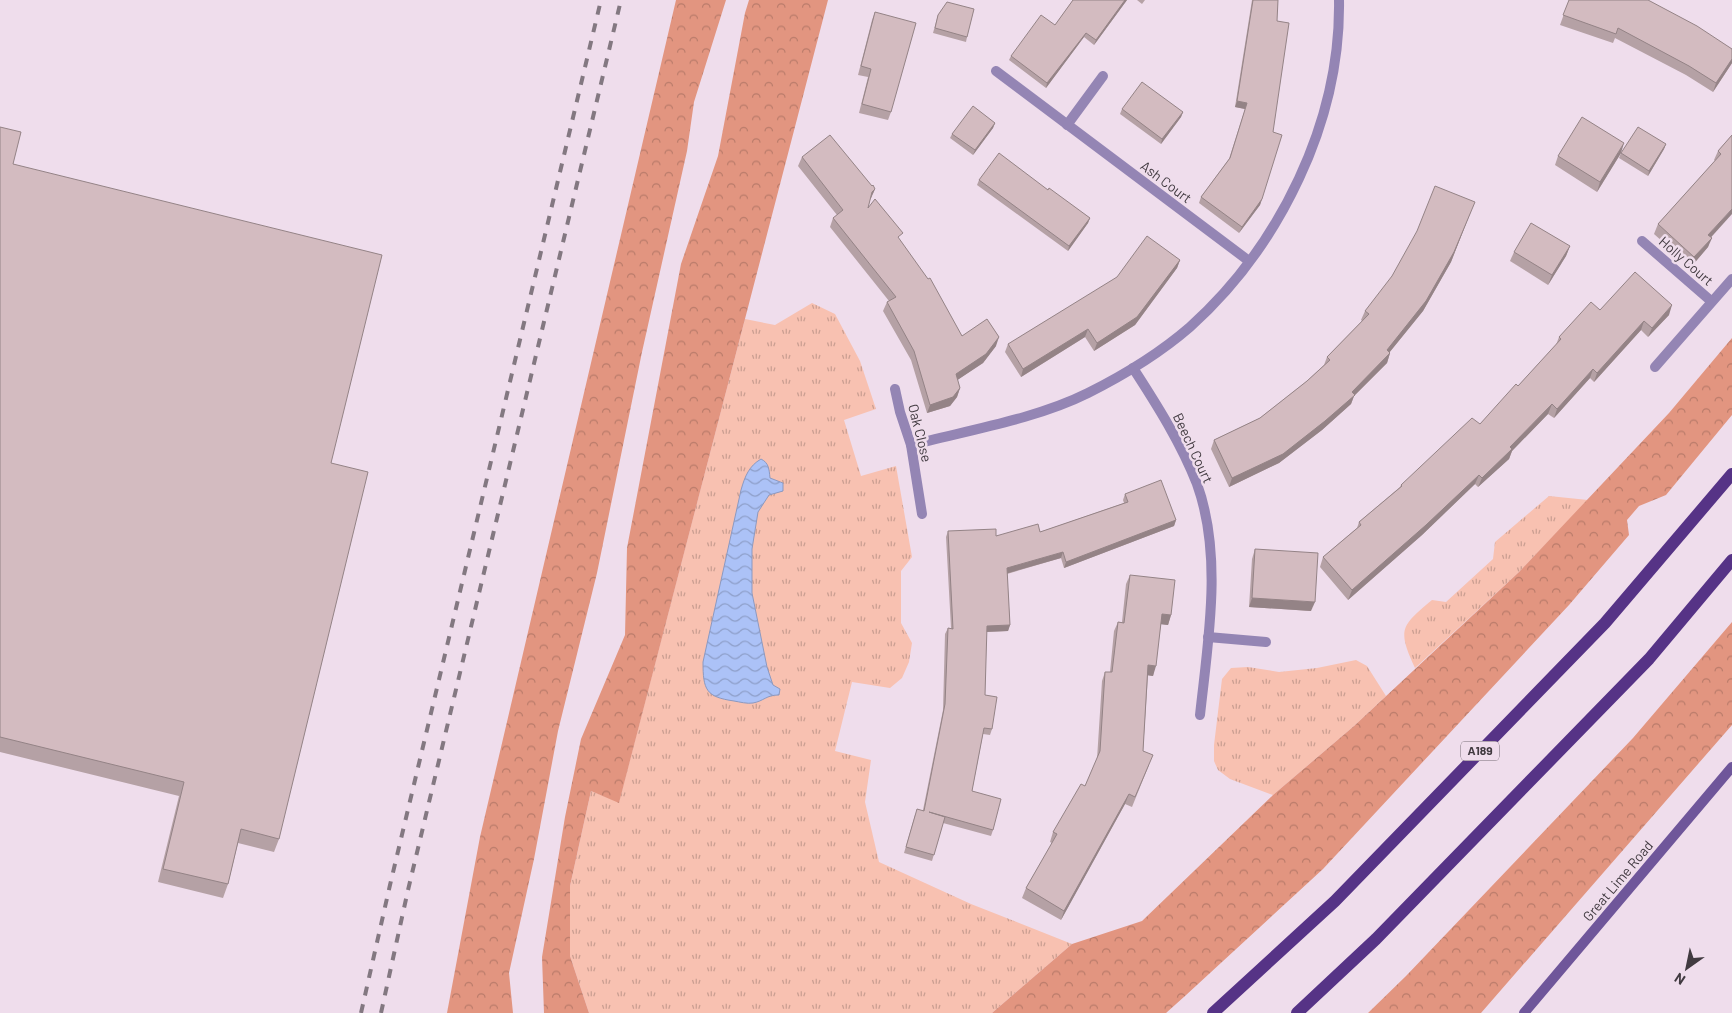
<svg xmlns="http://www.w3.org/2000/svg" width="1732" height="1013" viewBox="0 0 1732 1013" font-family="Barlow,sans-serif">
  <defs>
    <pattern id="grass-tufts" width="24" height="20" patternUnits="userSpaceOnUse" patternTransform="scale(1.25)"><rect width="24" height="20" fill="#f8c1b1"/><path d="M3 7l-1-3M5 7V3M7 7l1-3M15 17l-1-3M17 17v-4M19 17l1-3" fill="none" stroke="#ca9e91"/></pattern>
    <pattern id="forest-crowns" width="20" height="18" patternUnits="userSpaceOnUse" patternTransform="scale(1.25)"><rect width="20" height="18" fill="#e29580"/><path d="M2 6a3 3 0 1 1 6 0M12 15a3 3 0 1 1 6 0" fill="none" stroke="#b97b6a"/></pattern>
    <pattern id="water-waves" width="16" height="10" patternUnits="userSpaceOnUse" patternTransform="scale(1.25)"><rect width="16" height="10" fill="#acc2f7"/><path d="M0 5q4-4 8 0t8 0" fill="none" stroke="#8e9fc9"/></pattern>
  </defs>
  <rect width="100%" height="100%" fill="#efddec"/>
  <g fill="url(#grass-tufts)">
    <polygon points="812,303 835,314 860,361 876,409 844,420 861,476 896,466 912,557 901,571 901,623 912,643 909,662 902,678 890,688 852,682 835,751 871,760 865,802 879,862 971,904 1072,944 992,1013 589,1013 570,956 570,886 591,791 619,802 745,319 775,325"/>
    <path d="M1549,496L1588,500L1519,572L1415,668C1397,629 1401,626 1432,600L1446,602L1493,559L1495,542Z"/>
    <polygon points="1356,660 1367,666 1386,696 1354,726 1273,795 1230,779 1218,770 1214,761 1214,745 1222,679 1231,668 1248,667 1279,672 1317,668"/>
  </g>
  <g fill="url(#forest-crowns)">
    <polygon points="676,0 726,0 694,102 687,151 642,352 597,573 558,731 534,859 509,973 513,1013 447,1013 480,837"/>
    <polygon points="749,0 828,0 619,803 591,791 570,886 570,956 589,1013 544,1013 542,957 565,817 581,739 625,635 627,548 681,264 718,156 745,13"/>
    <polygon points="1732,338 1732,415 1666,495 1639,506 1627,520 1629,535 1569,605 1323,869 1185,996 1166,1013 992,1013 1072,944 1142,921 1273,795 1354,726 1519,572 1669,413"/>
    <polygon points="1732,622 1732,725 1481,1013 1368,1013 1406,976 1633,738"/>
  </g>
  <path fill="url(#water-waves)" stroke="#8c99c0" d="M761,459C769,463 769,469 770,478L783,483V491L769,495L758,512L752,549V593L767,667L773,685L780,689L779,695C766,695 764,701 753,703C747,704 740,702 734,701C706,697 703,690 703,662L741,490C745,476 749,466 761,459Z"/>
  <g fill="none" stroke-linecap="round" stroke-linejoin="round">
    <g stroke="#9485b4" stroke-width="10">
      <polyline points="996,71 1249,261"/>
      <polyline points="1067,125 1103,76"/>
      <polyline points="1642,241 1711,301"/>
      <polyline points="1655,367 1732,279"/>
      <path d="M1133,368C1157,405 1181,443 1197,484C1223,556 1208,641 1200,715"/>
      <polyline points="895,389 900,412 911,445 922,514"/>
      <path d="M911,445C969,430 1036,419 1088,393C1124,375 1160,353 1190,327C1280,246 1341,121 1339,0"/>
      <polyline points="1208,637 1266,642"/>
    </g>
    <polyline stroke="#6f569a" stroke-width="10" points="1524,1013 1732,767"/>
    <g stroke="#563386" stroke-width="12">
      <polyline points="1213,1013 1335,901 1605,623 1732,474"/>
      <polyline points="1297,1013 1376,939 1649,659 1732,560"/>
    </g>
    <g stroke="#837881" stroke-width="4" stroke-dasharray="9 9" stroke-linecap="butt">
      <polyline points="361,1013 390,885 601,0"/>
      <polyline points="381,1013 408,890 621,0"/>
    </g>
  </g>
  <g fill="#b5a1a5">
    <polygon points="1073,0 1127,0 1094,45 1084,37 1046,88 1009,60 1011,56 1055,25"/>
    <polygon points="1137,0 1145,0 1142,4"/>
    <polygon points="1252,0 1278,0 1262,199 1260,205 1239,233 1199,203 1201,197 1229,159 1245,109 1235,107"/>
    <polygon points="1569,0 1732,49 1732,63 1713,92 1686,75 1615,38 1613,43 1560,25"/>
    <polygon points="875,12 891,112 888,120 859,113 868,77 858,75 872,20"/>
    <polygon points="938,15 967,37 966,42 933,33"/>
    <polygon points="1122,109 1183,112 1181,117 1161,144 1120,114"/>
    <polygon points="995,123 993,128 973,155 950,138 952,134"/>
    <polygon points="0,127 13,164 331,463 279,839 274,852 238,843 228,884 223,898 158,882 179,796 0,752"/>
    <polygon points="1732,135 1711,237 1708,247 1691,267 1654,234 1658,224 1715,161 1714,160 1718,151"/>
    <polygon points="1666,144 1664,149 1648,176 1619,158 1621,153"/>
    <polygon points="1621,153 1597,192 1555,165 1558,156"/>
    <polygon points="802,157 875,189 871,198 870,200 868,208 900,240 962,336 996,346 983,363 957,380 960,388 957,397 950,406 927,413 911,360 883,311 887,302 889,301 830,227 833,218 837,215 798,166"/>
    <polygon points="979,180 1048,190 1090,218 1088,223 1068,251 977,185"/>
    <polygon points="1471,211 1451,262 1423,311 1389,353 1390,353 1387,363 1354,396 1351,404 1322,430 1279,463 1229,487 1211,449 1214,440 1260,418 1307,381 1324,365 1327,357 1362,321 1361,320 1365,311"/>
    <polygon points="1570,246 1566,256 1548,285 1510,261 1514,252"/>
    <polygon points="1180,260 1177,268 1135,325 1094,351 1085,337 1021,377 1005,352 1008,344"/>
    <polygon points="1600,310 1669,315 1648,337 1641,330 1594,382 1590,378 1554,418 1548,414 1512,451 1509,459 1478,487 1475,484 1422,535 1348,600 1320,567 1323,557 1357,528 1359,522 1400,487 1401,485 1480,424 1518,386 1556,345 1559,337"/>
    <polygon points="1125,494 1176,520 1174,526 1064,568 1061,558 1007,574 1010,625 1008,631 986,632 985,695 992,729 990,735 983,734 972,791 993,830 991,836 943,823 932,861 904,853 915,815 923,810 943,710 945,634 948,628 951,628 946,537 948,531 996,536 1040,532 1124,503 1123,500"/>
    <polygon points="1255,549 1311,611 1249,607 1252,559"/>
    <polygon points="1130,575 1171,615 1168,625 1161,624 1153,676 1148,675 1143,751 1149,765 1132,807 1125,804 1061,920 1022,898 1026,888 1052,843 1050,842 1053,832 1085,786 1097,759 1102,681 1105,672 1110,672 1114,631 1118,622 1122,622 1126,584"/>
  </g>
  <g fill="#948386">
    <polygon points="1125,0 1127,0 1094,45 1096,40"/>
    <polygon points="1086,33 1084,37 1046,88 1047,83"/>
    <polygon points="1732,59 1732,63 1713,92 1716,83"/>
    <polygon points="1237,101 1247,103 1245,109 1235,107"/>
    <polygon points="1183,112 1181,117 1161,144 1162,139"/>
    <polygon points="995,123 993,128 973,155 975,150"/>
    <polygon points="1624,143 1621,153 1597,192 1600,182"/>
    <polygon points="1666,144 1664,149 1648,176 1649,171"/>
    <polygon points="875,189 871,198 869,200 872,192"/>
    <polygon points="1262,199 1260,205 1239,233 1242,227"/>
    <polygon points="1732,209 1732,214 1705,244 1708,235"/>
    <polygon points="1471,211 1451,262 1423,311 1384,359 1390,353 1387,363 1354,396 1351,404 1322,430 1279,463 1229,487 1232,478 1352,392 1387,350"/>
    <polygon points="1090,218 1088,223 1068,251 1069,246"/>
    <polygon points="1712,238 1708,247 1691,267 1694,257"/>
    <polygon points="1570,246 1566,256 1548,285 1552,275"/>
    <polygon points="1180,260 1177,268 1135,325 1094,351 1097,343"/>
    <polygon points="1672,305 1669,315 1648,337 1652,328"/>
    <polygon points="1644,321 1641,330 1594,382 1597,373"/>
    <polygon points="1088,329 1085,337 1021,377 1023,369"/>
    <polygon points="999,337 996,346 983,363 953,383 956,374"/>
    <polygon points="1593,369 1590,378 1554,418 1557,409"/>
    <polygon points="960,388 957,397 950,406 927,413 930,405"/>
    <polygon points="1552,404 1548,414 1512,451 1509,459 1478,487 1482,478 1510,447"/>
    <polygon points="1479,475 1475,484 1422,535 1348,600 1352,590"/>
    <polygon points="1176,520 1174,526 1064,568 1066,562"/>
    <polygon points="1063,552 1061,558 1005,574 1007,568"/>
    <polygon points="1252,598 1315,602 1311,611 1249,607"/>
    <polygon points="1162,614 1171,615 1168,625 1159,624"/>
    <polygon points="1010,625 1008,631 984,632 987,626"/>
    <polygon points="1148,665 1156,666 1153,676 1145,675"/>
    <polygon points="1129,794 1125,804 1061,920 1064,911"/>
  </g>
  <g fill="#d3bbc0" stroke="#948386">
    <polygon points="1073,0 1125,0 1096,40 1086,33 1047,83 1011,56 1041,15 1055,25"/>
    <polygon points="1253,0 1278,0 1277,21 1289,23 1273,132 1282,135 1262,199 1242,227 1201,197 1230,158 1247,103 1237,101"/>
    <polygon points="1569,0 1648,0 1697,26 1732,49 1732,59 1716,83 1689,66 1618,28 1616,34 1563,15"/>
    <polygon points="947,2 974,9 967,37 935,28 938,15"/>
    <polygon points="875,12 916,23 891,112 862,104 871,69 861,66"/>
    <polygon points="1142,82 1183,112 1162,139 1122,109"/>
    <polygon points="973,106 995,123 975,150 952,134"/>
    <polygon points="1582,117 1624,143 1600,182 1558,156"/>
    <polygon points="0,127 21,132 13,164 382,255 331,463 368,472 279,839 241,829 228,884 163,869 184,782 0,737"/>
    <polygon points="1638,127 1666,144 1649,171 1621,153"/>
    <polygon points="830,135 872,186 873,185 875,189 872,192 868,208 875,199 903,233 898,237 928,279 930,278 962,336 987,319 999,337 986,354 956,374 960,388 953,397 930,405 914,351 887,302 896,297 833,218 843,210 802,157"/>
    <polygon points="1732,135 1732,209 1708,235 1712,238 1694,257 1658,224 1721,154 1718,151"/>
    <polygon points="999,153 1048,190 1049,188 1090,218 1069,246 979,180"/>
    <polygon points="1435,186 1475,202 1454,252 1426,301 1387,350 1390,353 1352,392 1355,395 1325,421 1283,454 1232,478 1214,440 1260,418 1307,381 1330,360 1327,357 1369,314 1365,311 1392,276 1417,231"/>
    <polygon points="1531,223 1570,246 1552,275 1514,252"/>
    <polygon points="1147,236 1180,260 1137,317 1097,343 1088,329 1023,369 1008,344 1117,277"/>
    <polygon points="1635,272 1672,305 1652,328 1644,321 1597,373 1593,369 1557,409 1552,404 1510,447 1512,449 1482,478 1479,475 1426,525 1352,590 1323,557 1361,525 1359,522 1402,486 1401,485 1472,418 1480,424 1516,384 1518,386 1561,339 1559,337 1591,302 1600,310"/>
    <polygon points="1161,480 1176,520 1066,562 1063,552 1007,568 1010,625 987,626 985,695 997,697 992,729 984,728 972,791 1001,799 993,830 929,812 945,817 934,855 906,847 917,809 924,811 945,704 948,628 953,629 948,531 996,529 996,536 1038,524 1040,532 1128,502 1125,494"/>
    <polygon points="1255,549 1318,553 1315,602 1252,598"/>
    <polygon points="1130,575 1175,580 1171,615 1162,614 1156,666 1148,665 1143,751 1153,755 1135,797 1129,794 1064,911 1026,888 1057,834 1053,832 1081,784 1085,786 1100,751 1105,672 1112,672 1118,622 1124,623"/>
  </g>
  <g text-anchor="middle" stroke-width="5" stroke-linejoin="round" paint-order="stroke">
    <rect fill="#efddec" stroke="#756b74" stroke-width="1" x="1461" y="741.5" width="38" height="19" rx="4"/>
    <g font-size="12" font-weight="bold" fill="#413a40">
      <text x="1480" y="755">A189</text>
    </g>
    <g font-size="14" fill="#413a40" stroke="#efddec">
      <text transform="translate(1166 182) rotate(37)" y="5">Ash Court</text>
      <text transform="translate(1686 261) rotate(41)" y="5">Holly Court</text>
      <text transform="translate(920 433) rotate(76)" y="5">Oak Close</text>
      <text transform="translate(1193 448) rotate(65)" y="5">Beech Court</text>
      <text transform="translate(1618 881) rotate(-50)" y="5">Great Lime Road</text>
    </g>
  </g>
  <g transform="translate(1687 968) rotate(213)" stroke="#efddec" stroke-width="4" paint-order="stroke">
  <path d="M0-4L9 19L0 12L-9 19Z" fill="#413a40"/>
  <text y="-8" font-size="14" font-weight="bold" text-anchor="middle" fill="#413a40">N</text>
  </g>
</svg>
